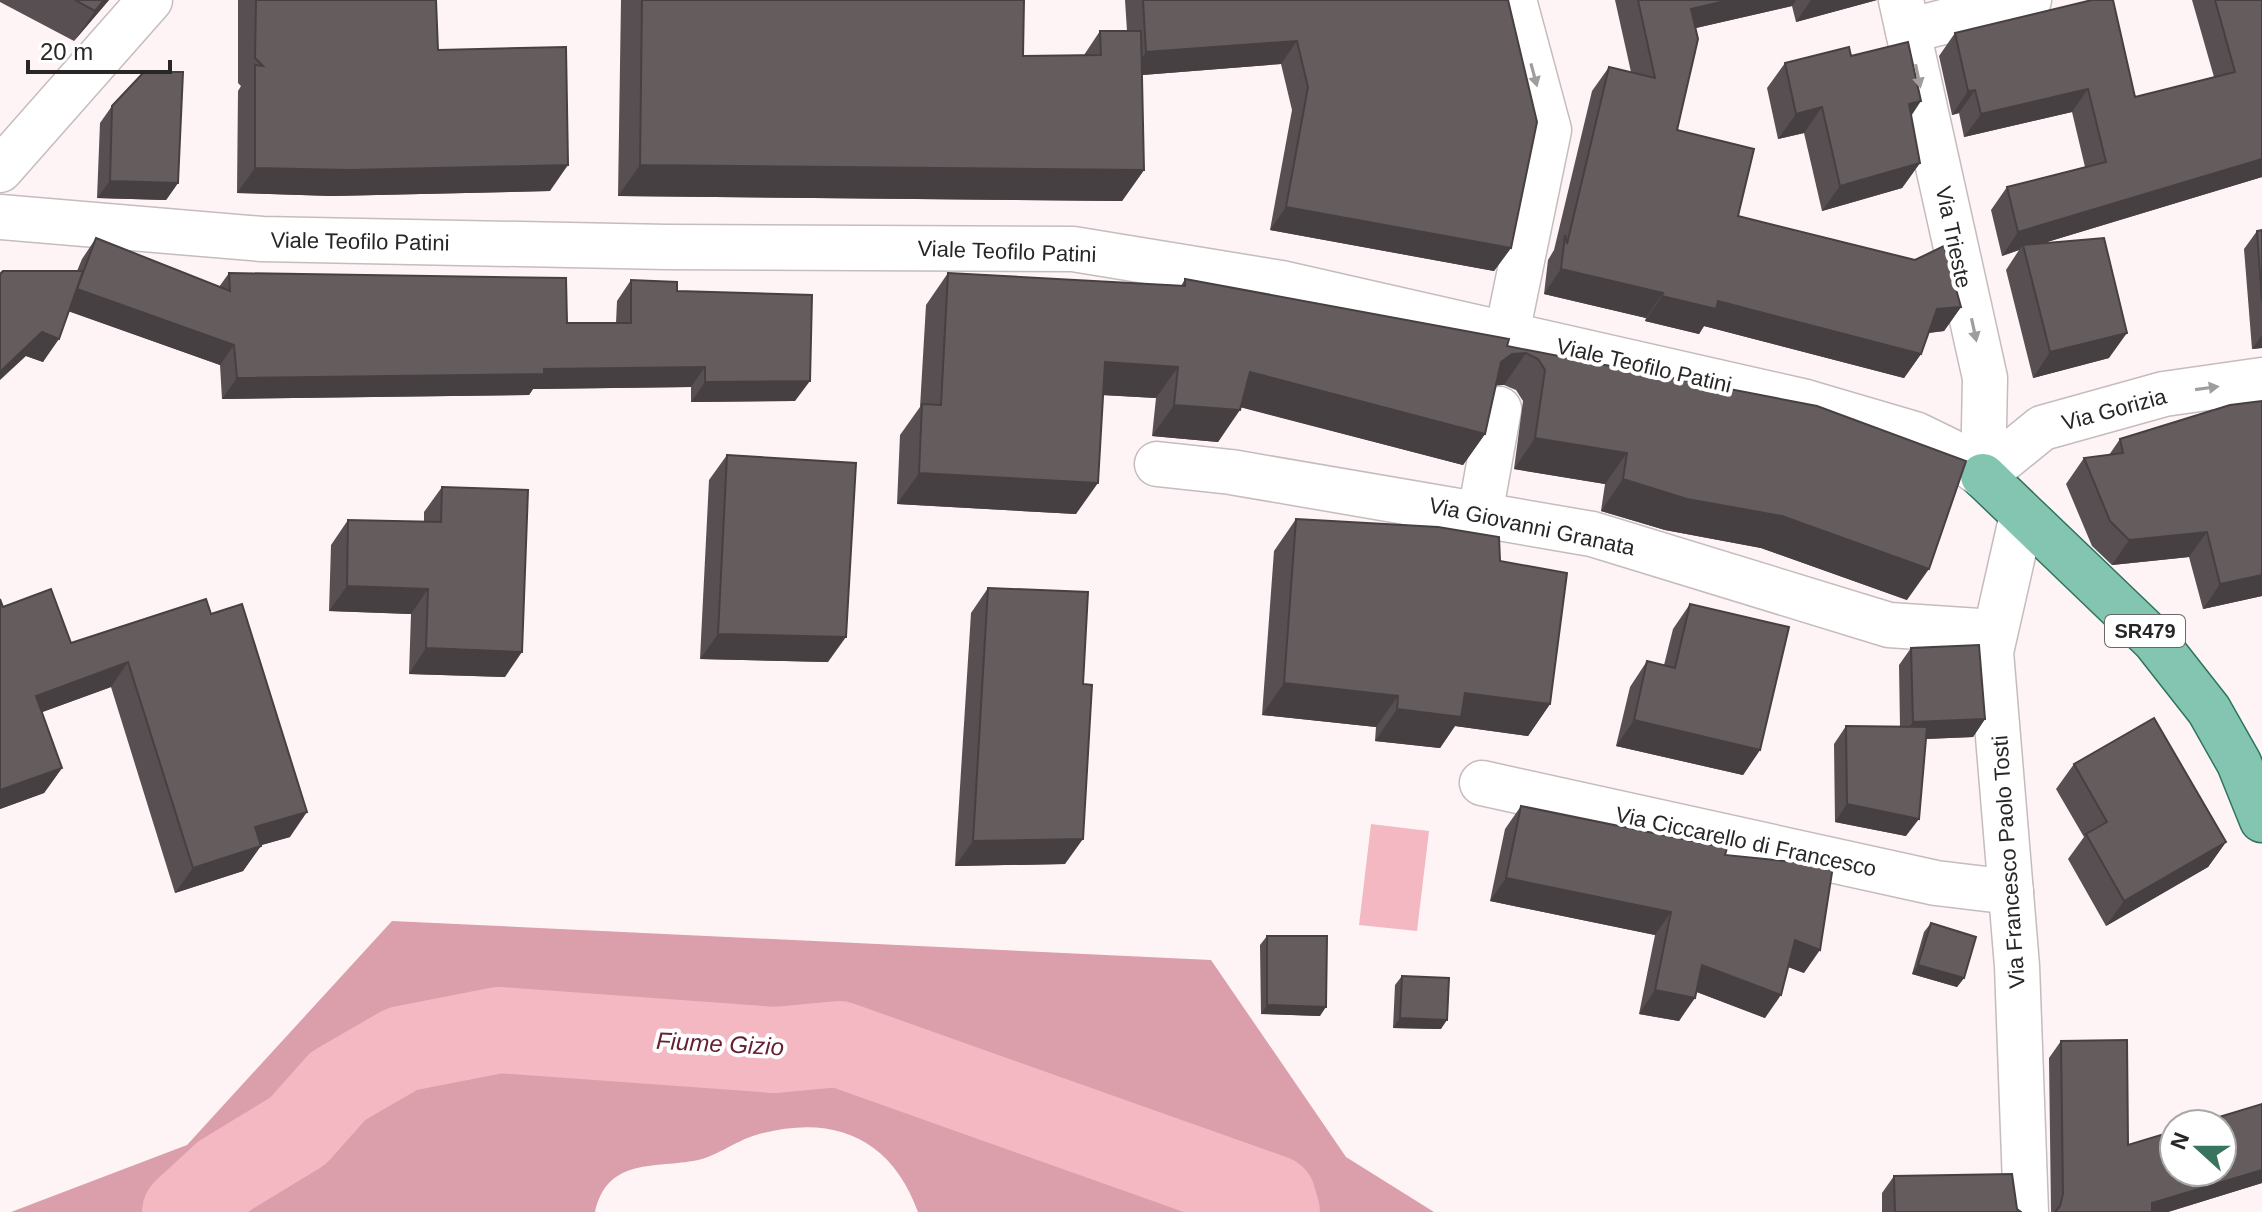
<svg xmlns="http://www.w3.org/2000/svg" width="2262" height="1212" viewBox="0 0 2262 1212" font-family="Arial,sans-serif">
  <rect width="100%" height="100%" fill="#fef4f6"/>
  <path fill="#da9fab" d="M392,921L1211,960L1346,1157L1434,1212H918C891,1137 832,1113 756,1135C735,1141 715,1158 693,1161C651,1168 607,1159 595,1212H11L187,1145Z"/>
  <polygon fill="#f4b8c3" points="1371,824 1429,831 1417,931 1359,925"/>
  <g fill="none" stroke-linecap="round" stroke-linejoin="round">
    <polyline stroke="#f4b8c3" stroke-width="86" points="185,1212 224,1176 298,1131 338,1086 402,1049 499,1030 775,1050 839,1044 1273,1198 1277,1212"/>
    <g stroke="#c5bcbd" stroke-width="47">
      <g id="minor">
        <polyline points="1908,31 2029,0"/>
        <polyline points="1507,333 1549,130 1514,0"/>
        <polyline points="1157,464 1231,472 1592,534 1889,625 1994,632"/>
        <polyline points="1480,514 1499,409"/>
        <polyline points="2022,515 1991,652 2017,966 2026,1212"/>
        <polyline points="1482,783 1936,883 2011,892"/>
      </g>
    </g>
    <g stroke="#c5bcbd" stroke-width="47">
      <polyline id="tertiary" points="1983,476 2042,428 2164,394 2262,380"/>
    </g>
    <g stroke="#c5bcbd" stroke-width="47">
      <g id="secondary">
        <polyline points="1901,0 1985,378 1983,476"/>
        <polyline points="0,170 150,0"/>
        <polyline points="0,217 262,239 667,247 1073,249 1281,283 1806,402 1915,434 1948,450 1983,476"/>
      </g>
    </g>
    <g stroke="#2e755d" stroke-width="47">
      <polyline id="primary" points="1983,476 2154,640 2209,710 2239,763 2262,820"/>
    </g>
    <use href="#minor" stroke="#fff" stroke-width="44"/>
    <use href="#tertiary" stroke="#fff" stroke-width="44"/>
    <use href="#secondary" stroke="#fff" stroke-width="44"/>
    <use href="#primary" stroke="#83c5b0" stroke-width="44"/>
  </g>
  <g fill="#574f51">
    <polygon points="0,0 109,0 74,41 0,2"/>
    <polygon points="238,0 436,0 438,50 550,191 332,196 237,193 238,91 241,86 238,83"/>
    <polygon points="621,0 1024,0 1023,56 1084,55 1100,31 1127,31 1125,0 1508,0 1511,248 1494,271 1270,230 1292,110 1281,64 1142,75 1144,170 1122,201 618,196"/>
    <polygon points="1615,0 1877,0 1796,22 1792,6 1696,28 1677,130 1738,216 1961,307 1944,331 1928,333 1921,354 1904,378 1704,326 1699,334 1645,321 1646,318 1544,294 1548,260 1554,250 1592,91 1609,67 1631,72"/>
    <polygon points="2192,0 2262,0 2262,177 2044,243 2109,358 2033,378 2006,270 2019,250 2002,256 1991,210 2007,187 2085,167 2072,112 1964,137 1959,113 1952,115 1939,56 1955,33 2135,97 2214,77"/>
    <polygon points="1851,56 1911,116 1920,163 1902,188 1822,211 1804,133 1778,139 1767,88 1785,63"/>
    <polygon points="112,106 178,183 166,200 97,198 100,123"/>
    <polygon points="2262,230 2262,348 2252,349 2244,249 2257,231"/>
    <polygon points="96,238 219,287 229,273 567,323 616,323 617,301 631,280 677,291 795,401 691,402 691,387 533,389 529,395 222,399 220,365 69,311 43,362 26,356 77,271 82,259"/>
    <polygon points="948,273 1181,286 1185,279 1507,346 1817,406 1907,600 1761,548 1665,530 1601,511 1605,484 1514,469 1523,401 1516,390 1504,385 1496,385 1485,434 1463,465 1241,407 1218,442 1152,436 1156,398 1103,395 1076,514 897,504 900,435 920,407 926,305"/>
    <polygon points="2262,401 2262,596 2203,609 2189,557 2112,565 2092,546 2066,484 2084,458 2109,455 2120,439"/>
    <polygon points="727,455 828,662 700,659 709,480"/>
    <polygon points="442,487 505,677 409,674 411,614 329,611 331,545 348,520 424,522 424,512"/>
    <polygon points="1296,519 1500,561 1550,704 1528,736 1455,726 1440,748 1375,741 1376,727 1262,715 1274,551"/>
    <polygon points="988,588 1065,864 955,866 971,613"/>
    <polygon points="0,599 3,607 71,643 206,599 290,837 261,845 243,871 175,893 111,687 42,712 62,768 44,793 0,809"/>
    <polygon points="1690,604 1760,750 1743,775 1616,746 1630,687 1647,661 1664,665 1673,629"/>
    <polygon points="1911,648 1985,719 1973,737 1926,739 1906,836 1835,822 1834,744 1846,726 1900,727 1899,665"/>
    <polygon points="2074,764 2226,842 2208,867 2106,926 2068,859 2084,837 2056,789"/>
    <polygon points="1521,806 1725,855 1804,973 1788,967 1765,1018 1697,992 1679,1021 1639,1014 1655,935 1490,901 1505,829"/>
    <polygon points="1931,923 1964,978 1957,987 1912,974 1924,932"/>
    <polygon points="1267,936 1320,1016 1261,1014 1260,945"/>
    <polygon points="1402,976 1441,1029 1393,1028 1395,985"/>
    <polygon points="2061,1041 2128,1145 2262,1104 2262,1183 2168,1212 2051,1212 2049,1058"/>
    <polygon points="1894,1176 2017,1209 2021,1212 1882,1212 1882,1193"/>
  </g>
  <g fill="#474042">
    <polygon points="104,0 109,0 74,41 95,11"/>
    <polygon points="1729,0 1796,0 1792,6 1674,33 1691,9"/>
    <polygon points="1811,0 1877,0 1796,22"/>
    <polygon points="1297,41 1281,64 1130,76 1146,52"/>
    <polygon points="2088,89 2072,112 1964,137 1981,114"/>
    <polygon points="1975,90 1959,113 1952,115 1968,91"/>
    <polygon points="1921,101 1904,127 1909,104"/>
    <polygon points="1822,107 1804,133 1778,139 1796,114"/>
    <polygon points="2262,159 2262,177 2024,249 2023,245 2019,250 2002,256 2018,232"/>
    <polygon points="1920,163 1902,188 1822,211 1840,186"/>
    <polygon points="568,165 550,191 332,196 237,193 255,168"/>
    <polygon points="640,165 1144,170 1122,201 618,196"/>
    <polygon points="110,181 178,183 166,200 97,198"/>
    <polygon points="1286,207 1511,248 1494,271 1270,230"/>
    <polygon points="1561,269 1663,293 1646,318 1544,294"/>
    <polygon points="76,288 234,345 220,365 62,309"/>
    <polygon points="1662,296 1718,301 1921,354 1904,378 1704,326 1699,334 1645,321"/>
    <polygon points="1961,307 1944,331 1920,334 1937,309"/>
    <polygon points="42,332 59,339 43,362 26,356 0,380 0,372"/>
    <polygon points="2127,333 2109,358 2033,378 2050,352"/>
    <polygon points="2262,335 2262,348 2252,349"/>
    <polygon points="1526,353 1504,385 1490,386 1501,362 1512,354"/>
    <polygon points="1105,362 1178,367 1156,398 1083,394"/>
    <polygon points="705,367 691,387 533,389 529,395 222,399 237,378 544,369"/>
    <polygon points="1250,372 1485,434 1463,465 1228,404"/>
    <polygon points="810,381 795,401 691,402 705,382"/>
    <polygon points="1174,405 1240,410 1218,442 1152,436"/>
    <polygon points="1535,438 1627,453 1605,484 1514,469"/>
    <polygon points="919,473 1098,483 1076,514 897,504"/>
    <polygon points="1623,479 1782,516 1929,569 1907,600 1761,548 1665,530 1601,511"/>
    <polygon points="2207,532 2189,557 2112,565 2129,540"/>
    <polygon points="2262,575 2262,596 2203,609 2220,584"/>
    <polygon points="347,586 428,589 411,614 329,611"/>
    <polygon points="718,634 846,637 828,662 700,659"/>
    <polygon points="426,648 522,652 505,677 409,674"/>
    <polygon points="128,662 111,687 18,721 36,696"/>
    <polygon points="1284,683 1398,696 1376,727 1262,715"/>
    <polygon points="1465,693 1550,704 1528,736 1455,726 1440,748 1375,741 1397,709"/>
    <polygon points="1985,719 1973,737 1900,740 1913,722"/>
    <polygon points="1634,720 1760,750 1743,775 1616,746"/>
    <polygon points="62,768 44,793 0,809 0,790"/>
    <polygon points="1847,804 1919,819 1906,836 1835,822"/>
    <polygon points="307,812 290,837 237,852 255,827"/>
    <polygon points="1083,839 1065,864 955,866 973,841"/>
    <polygon points="2226,842 2208,867 2106,926 2124,901"/>
    <polygon points="261,846 243,871 175,893 193,868"/>
    <polygon points="1506,878 1671,912 1655,935 1490,901"/>
    <polygon points="1795,940 1820,950 1804,973 1778,963"/>
    <polygon points="1702,965 1781,995 1765,1018 1686,988"/>
    <polygon points="1918,965 1964,978 1957,987 1912,974"/>
    <polygon points="1655,990 1695,998 1679,1021 1639,1014"/>
    <polygon points="1267,1005 1326,1007 1320,1016 1261,1014"/>
    <polygon points="1400,1018 1447,1020 1441,1029 1393,1028"/>
    <polygon points="2262,1170 2262,1183 2168,1212 2146,1212 2152,1203"/>
  </g>
  <g fill="#655c5e" stroke="#474042" stroke-width="2">
    <polygon points="75,0 104,0 95,11"/>
    <polygon points="256,0 436,0 438,50 566,47 568,165 350,170 255,168 255,65 263,66 255,58"/>
    <polygon points="642,0 1024,0 1023,56 1101,55 1100,31 1141,31 1144,170 640,165"/>
    <polygon points="1143,0 1508,0 1537,122 1511,248 1286,207 1308,87 1297,41 1146,52"/>
    <polygon points="1638,0 1729,0 1691,9 1698,39 1677,130 1754,149 1738,216 1915,260 1944,246 1961,307 1937,309 1921,354 1718,301 1716,309 1662,296 1663,293 1561,269 1565,235 1567,244 1609,67 1655,78"/>
    <polygon points="2092,0 2113,0 2135,97 2235,72 2215,0 2262,0 2262,159 2018,232 2007,187 2106,162 2088,89 1981,114 1975,90 1968,91 1955,33"/>
    <polygon points="1908,42 1921,101 1909,104 1920,163 1840,186 1822,107 1796,114 1785,63 1849,47 1851,56"/>
    <polygon points="144,72 183,72 178,183 110,181 112,106"/>
    <polygon points="2262,230 2262,301 2257,231"/>
    <polygon points="96,238 230,291 229,273 566,278 567,323 631,323 631,280 677,282 677,291 812,295 810,381 705,382 705,367 544,369 544,374 237,378 234,345 77,289"/>
    <polygon points="2104,238 2127,333 2050,352 2023,245"/>
    <polygon points="3,271 83,271 59,339 42,332 0,372 0,274"/>
    <polygon points="948,273 1185,286 1185,279 1509,339 1507,346 1817,406 1966,461 1929,569 1782,516 1687,499 1623,479 1627,453 1535,438 1545,370 1538,359 1526,353 1512,354 1501,362 1485,434 1250,372 1240,410 1174,405 1178,367 1105,362 1098,483 919,473 922,404 941,405"/>
    <polygon points="2262,401 2262,575 2220,584 2207,532 2129,540 2110,521 2084,458 2123,453 2120,439 2230,405"/>
    <polygon points="727,455 856,463 846,637 718,634"/>
    <polygon points="442,487 528,490 522,652 426,648 428,589 347,586 348,520 441,522"/>
    <polygon points="1296,519 1438,527 1499,537 1500,561 1567,573 1550,704 1465,693 1461,717 1397,709 1398,696 1284,683"/>
    <polygon points="988,588 1088,592 1083,684 1092,685 1083,839 973,841"/>
    <polygon points="51,589 71,643 206,599 211,614 242,604 307,812 255,827 261,846 193,868 128,662 36,696 62,768 0,790 0,599 3,607"/>
    <polygon points="1690,604 1789,627 1760,750 1634,720 1647,661 1675,668"/>
    <polygon points="1979,645 1985,719 1913,722 1911,648"/>
    <polygon points="2154,718 2226,842 2124,901 2086,834 2107,822 2074,764"/>
    <polygon points="1846,726 1927,727 1919,819 1847,804"/>
    <polygon points="1521,806 1727,848 1725,855 1833,866 1820,950 1795,940 1781,995 1702,965 1695,998 1655,990 1671,912 1506,878"/>
    <polygon points="1931,923 1976,937 1964,978 1918,965"/>
    <polygon points="1267,936 1327,936 1326,1007 1267,1005"/>
    <polygon points="1402,976 1449,978 1447,1020 1400,1018"/>
    <polygon points="2127,1040 2128,1145 2174,1131 2174,1172 2222,1172 2222,1124 2196,1124 2262,1104 2262,1170 2152,1203 2152,1212 2055,1212 2060,1206 2063,1194 2061,1041"/>
    <polygon points="2012,1174 2017,1209 2021,1212 1895,1212 1894,1176"/>
  </g>
  <defs><path id="oneway-solid" d="M-6-.8H1V-3.2L6.5 0L1 3.2V.8H-6Z" transform="scale(2)"/></defs>
  <g fill="#9f9d9d">
    <use href="#oneway-solid" transform="translate(1534 75) rotate(75)"/>
    <use href="#oneway-solid" transform="translate(1918 76) rotate(78)"/>
    <use href="#oneway-solid" transform="translate(1974 330) rotate(78)"/>
    <use href="#oneway-solid" transform="translate(2207 388) rotate(-8)"/>
  </g>
  <g text-anchor="middle" stroke-width="8" stroke-linejoin="round" paint-order="stroke">
    <rect fill="#fff" stroke="#696767" stroke-width="2" x="2105" y="615" width="80" height="32" rx="6"/>
    <g font-size="20" font-weight="bold" fill="#292626">
      <text x="2145" y="638">SR479</text>
    </g>
    <g font-size="22" fill="#292626" stroke="#fff">
      <text transform="translate(1954 237) rotate(78)" y="8">Via Trieste</text>
      <text transform="translate(360 241) rotate(1)" y="8">Viale Teofilo Patini</text>
      <text transform="translate(1007 251) rotate(2)" y="8">Viale Teofilo Patini</text>
      <text transform="translate(1644 365) rotate(13)" y="8">Viale Teofilo Patini</text>
      <text transform="translate(2114 409) rotate(-15)" y="8">Via Gorizia</text>
      <text transform="translate(1532 526) rotate(12)" y="8">Via Giovanni Granata</text>
      <text transform="translate(1746 841) rotate(12)" y="8">Via Ciccarello di Francesco</text>
      <text transform="translate(2008 862) rotate(-94)" y="8">Via Francesco Paolo Tosti</text>
    </g>
    <g font-size="24" font-style="italic" fill="#662135" stroke="#fff">
      <text transform="translate(720 1044) rotate(3)" y="8">Fiume Gizio</text>
    </g>
  </g>
  <g transform="translate(2198 1148) rotate(291)"><circle r="38" fill="#ffffff" stroke="#a9a8a8" stroke-width="2"/>
  <path d="M0-6L14 30L0 20L-14 30Z" fill="#39745e"/>
  <text y="-12" font-size="22" font-weight="bold" text-anchor="middle" fill="#292626">N</text>
  </g>
  <path d="M28 60v12h142v-12" fill="none" stroke="#292626" stroke-width="4"/>
  <text x="40" y="60" font-size="24" fill="#292626" stroke="#ffffff" stroke-width="6" paint-order="stroke">20 m</text>
</svg>
